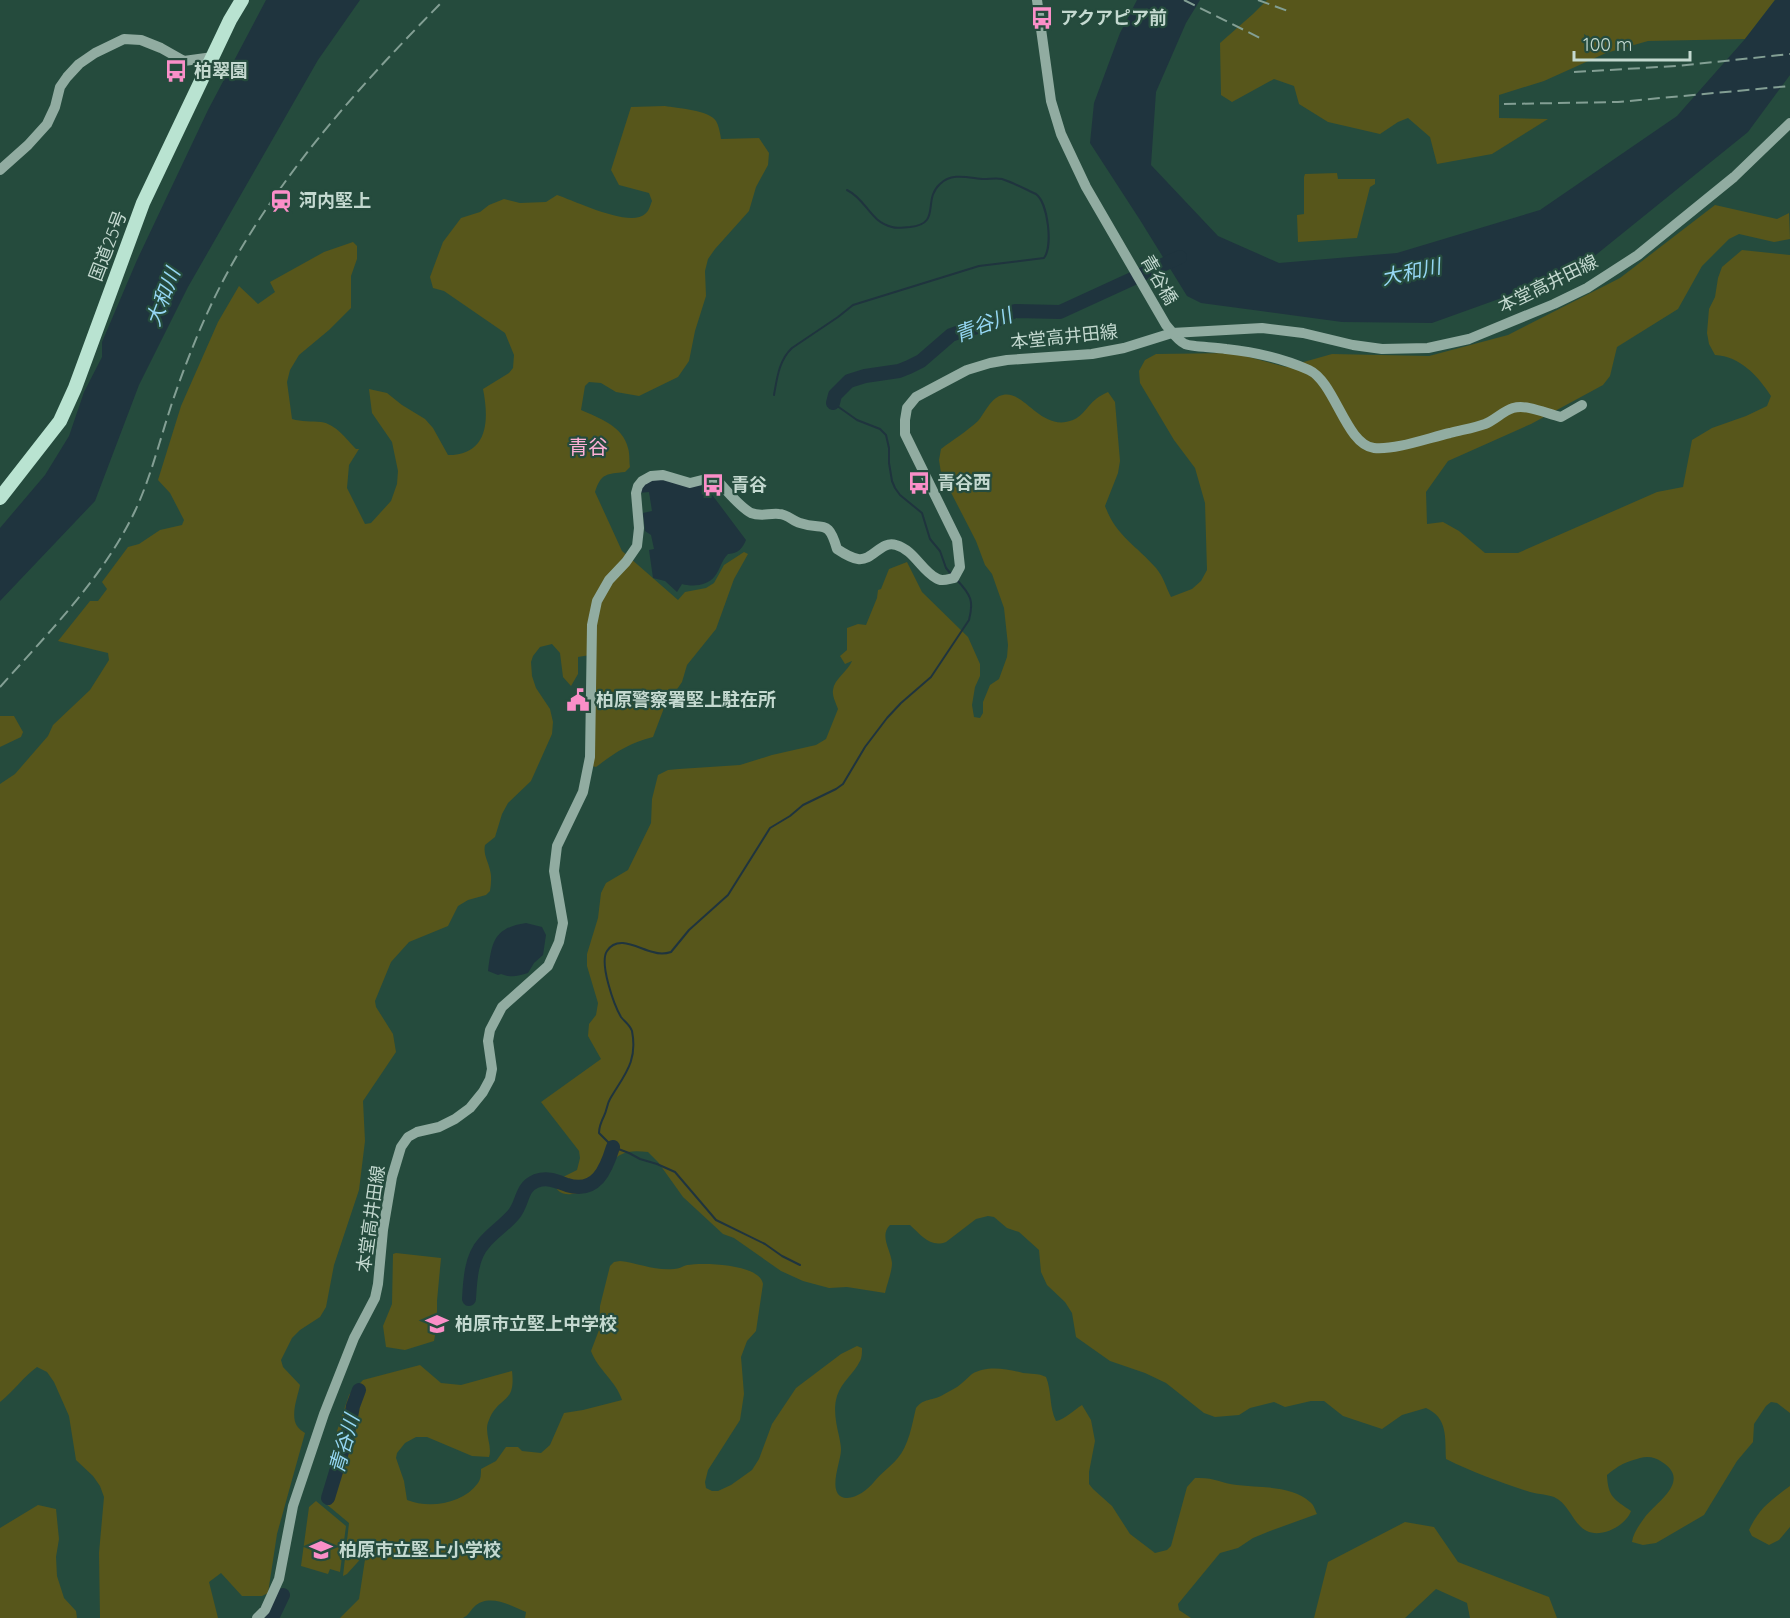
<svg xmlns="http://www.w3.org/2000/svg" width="1790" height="1618" viewBox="0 0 1790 1618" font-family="Quicksand,'Noto Sans JP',sans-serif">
  <rect width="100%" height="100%" fill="#254b3d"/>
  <g fill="#57561b">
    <polygon points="1267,0 1775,0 1745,39 1648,41 1606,53 1544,81 1499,95 1499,118 1548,119 1492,154 1437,164 1430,137 1408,118 1398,122 1380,134 1328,122 1299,104 1294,86 1274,79 1232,102 1221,95 1220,43 1253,14"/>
    <path d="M665,106C677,108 709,110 716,121C719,126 720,133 721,139L759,138L769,153L768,165L756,187L749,211L715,249L708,259L705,271L706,296L695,331L689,361L678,377L639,396L616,392L601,383L589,382L585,386L581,410C599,418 623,426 628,448C630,454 629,461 630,467L625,472C607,474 601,473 595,492L622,551L678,600L685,592L706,588L714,583L724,565L744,552L748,554L734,579L716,629L687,665L682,682L664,708L653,737C629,743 616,752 596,767L592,766L596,654L578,657V674L571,686L563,677L560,653L552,644L540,647L533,656L531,662L532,676L536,688L550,709L553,722L552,734L531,781L508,803L502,814L495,837L485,845C483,854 488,861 490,870C492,877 491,884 490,891L486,895L468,900L458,906L448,926L409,942L391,962L375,1001L376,1007L393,1034L396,1052L363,1101L365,1141L359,1190L334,1265L326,1307L320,1317L300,1330L292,1338L281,1360L283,1367L300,1385C298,1396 290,1415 297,1426C299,1429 302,1431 305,1433L277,1534L268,1593L262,1596H242L221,1573L209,1582L218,1618H100L99,1553L104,1497L100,1486L93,1476L76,1460L69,1416L54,1382L47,1372L37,1367C23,1377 14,1391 0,1402V784L15,774L48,736L53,725L90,690L109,660L108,653L58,641L90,601H98L107,589L102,582L128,547L139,544L160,530L182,525L184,520L170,493L158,480L181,406L218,322L239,286L258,304L275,292L270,282L324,252L353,242L357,246V259L351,276V308L329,330L299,355L290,370L287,382L292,419C302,422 311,421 321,422C336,424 346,439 356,449H359L349,465L347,488L365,524L371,523L391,501L397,484L398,471L392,442L372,413L369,389L387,393L402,405L425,419L433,428L448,455C489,455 489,419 483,389L509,373L513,368L514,355L505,333L444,291L433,288L430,277L443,242L461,218L480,212L489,205L504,199L520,203L546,202L557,195C575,201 630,228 645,214C649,211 650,206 652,201L649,193L619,185L611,170L631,107Z"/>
    <polygon points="1337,173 1338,179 1375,179 1375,184 1370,187 1357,238 1298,242 1297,215 1304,214 1304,177 1305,174"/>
    <path d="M1715,205L1777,219L1789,213L1790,239L1774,242L1739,234L1729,239L1702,266L1678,309L1617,347L1610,376L1603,385L1531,424L1448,461L1426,492L1427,524L1443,522L1459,531L1485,553H1518L1657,492L1683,487L1692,440L1712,428L1746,416L1767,406L1771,396C1758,376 1740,356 1715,355L1709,344L1707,333L1709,309L1715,297L1718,278L1722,267L1742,250L1790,255V1413L1777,1403L1771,1402L1766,1406L1754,1424L1753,1442L1737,1461L1704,1515L1656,1543L1643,1545L1632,1542C1633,1534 1639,1525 1645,1517C1656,1502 1692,1481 1662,1462C1655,1457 1648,1456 1640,1458C1623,1463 1621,1464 1607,1475C1608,1497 1614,1499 1631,1511C1626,1525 1604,1537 1589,1532C1573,1526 1570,1504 1554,1497C1545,1494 1535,1494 1527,1491C1499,1482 1472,1472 1446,1459C1445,1437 1448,1418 1426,1408L1402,1415L1382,1429L1343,1416L1324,1401H1311L1285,1407L1274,1402L1250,1408L1239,1415L1215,1417L1204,1413L1166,1383L1145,1373L1110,1361L1076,1337L1072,1313L1065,1302L1047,1285L1041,1272L1039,1250L1019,1232L1007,1228L994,1217L988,1216L976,1219L946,1242C930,1248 921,1235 910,1225H890C879,1236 891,1250 892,1263C892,1272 887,1284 885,1293L847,1287L829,1288L803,1281L781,1271L734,1238L723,1234L683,1197L658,1162L648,1152C638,1151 629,1150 620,1155C614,1158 612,1164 608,1170C599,1184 584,1196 566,1194C558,1193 555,1188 555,1181L577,1170L580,1158L579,1151L541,1102L601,1059L588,1036L589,1024L596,1015L598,1003L587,966V954L598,918L601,893L606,883L628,870L651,823L652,799L658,775L668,770L679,769L740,765L772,755L816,745L826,739L838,709C836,703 832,696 833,690C834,679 848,671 852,661L845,664L840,656L847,650V628L858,624L866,625L877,598L878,590L881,589L889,569L907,562L922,592L968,637L980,664V676L975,687L972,705L974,717L980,718L983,713V702L990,685L999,679L1007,657L1008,645L1004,608L992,574L985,565L976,541L941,473L939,460L941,449C953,440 967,431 978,421C985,413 991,397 1003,395C1025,390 1041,433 1073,420C1083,416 1087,406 1096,399C1099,396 1104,394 1108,392L1115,402L1120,461L1118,473L1105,506C1116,536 1136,545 1156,568C1163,576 1166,587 1171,597L1192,589L1201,581L1207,570L1205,503L1195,468L1174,440L1140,383L1139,371L1145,360L1156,354L1234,353L1286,367L1332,354L1429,356L1508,335L1620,278Z"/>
    <polygon points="0,716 14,716 23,732 21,737 0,747"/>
    <polygon points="396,1253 441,1258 437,1301 437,1325 434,1341 405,1350 386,1347 383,1326 392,1304 393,1254"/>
    <path d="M620,1261C638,1263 655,1271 674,1269C679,1269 683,1266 687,1265C704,1262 760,1264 763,1284L756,1331L747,1341L741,1357L744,1394L740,1420L708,1470L705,1482L706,1488L712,1491H718L731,1485L752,1470L759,1459L772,1424L796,1388L841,1354L857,1346L862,1348C862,1352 862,1358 860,1361C854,1374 842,1381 837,1396C833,1409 836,1423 839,1436C840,1441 841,1446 841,1450C841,1462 825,1497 847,1498C857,1498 868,1489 874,1482C881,1473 890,1467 897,1459C909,1446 912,1424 916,1408C924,1398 931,1401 941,1396C946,1393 952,1390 957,1387C963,1383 967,1378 972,1374C987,1365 1007,1369 1023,1373C1031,1374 1038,1373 1046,1377C1052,1392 1049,1407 1056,1421C1064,1420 1074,1410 1082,1405L1091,1420L1095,1441L1089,1472V1484L1093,1489L1112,1506L1130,1534L1155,1553L1167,1550L1171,1546L1187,1487L1195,1478C1214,1477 1220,1483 1237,1485C1260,1488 1292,1485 1310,1502C1314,1505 1315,1510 1317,1514L1270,1531L1253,1538L1238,1548L1220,1553L1178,1604L1179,1610L1191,1618H525L526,1612C511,1605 488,1593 474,1607C469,1612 469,1615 463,1618H340L359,1599L366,1553L347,1574L343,1576L349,1523L325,1503L337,1457L336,1434L349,1395L363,1380L420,1365L441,1383L461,1385L512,1371C516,1405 499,1395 489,1420C483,1432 493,1446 489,1457L472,1456L427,1437H416L405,1443L397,1453L396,1458L404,1481L407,1500C429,1509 463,1504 478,1483C481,1479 481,1474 481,1469L496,1461L506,1447H518L522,1451L541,1453L550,1445L564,1413L583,1410L622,1400C616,1381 598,1370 591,1351L599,1330L600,1306L610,1266L614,1262Z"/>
    <path d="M1790,1486V1527L1779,1540L1769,1545L1752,1536L1749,1530C1759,1508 1771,1500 1790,1486Z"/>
    <polygon points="316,1501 346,1526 340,1572 330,1569 328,1574 301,1566 309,1507"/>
    <polygon points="38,1505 56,1509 59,1539 56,1557 57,1576 64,1598 76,1611 77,1618 0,1618 0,1528"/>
    <polygon points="1405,1522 1434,1527 1458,1562 1549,1597 1557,1618 1470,1618 1467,1603 1436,1589 1405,1618 1314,1618 1328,1562"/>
  </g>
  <g fill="#1f343e">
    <polygon points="266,0 360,0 318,60 188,287 139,385 95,501 0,601 0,528 45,475 69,436 84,392 102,357 102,342 137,260 208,110"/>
    <polygon points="1137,0 1200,0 1186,23 1156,92 1151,165 1218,236 1279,263 1397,253 1540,210 1677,116 1745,39 1775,0 1790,0 1790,75 1748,132 1592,258 1535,286 1432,323 1342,322 1201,303 1187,296 1140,220 1090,143 1094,103 1120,33"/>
    <path d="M651,479L704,484L746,540C742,549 739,553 728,554C721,561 720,570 715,576C707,586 693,587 682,584L677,592L665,581L653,578L649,550L654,549L651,535L645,531L643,513L652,511L649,492L639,493L645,483Z"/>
    <path d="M526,923L542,927L546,935L543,955L534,963L528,973C518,976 511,978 501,974L498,975L488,971C492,941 494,928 526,923Z"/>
  </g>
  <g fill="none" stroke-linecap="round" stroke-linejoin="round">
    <g stroke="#1f343e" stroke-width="2">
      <path d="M774,395C777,378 779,360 792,348L838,317L853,305L979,266L1044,258C1053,246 1048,203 1036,194C1025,189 1014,183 1002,179C997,178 990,179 984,179C969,178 952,172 940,184C922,200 942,224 910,227C904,227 898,229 892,227C869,221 867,200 847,190"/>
      <polyline points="833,403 857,420 880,429 886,435 889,448 889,463 892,481 895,488 900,495 922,513 930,539 940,551 946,568 951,574"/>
      <path d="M800,1265L782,1256L765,1244L716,1220L675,1172L657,1164L640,1159L629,1153L613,1147L599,1133C599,1126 601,1122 604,1116C607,1110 607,1104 610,1099C624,1075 638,1062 632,1031C630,1025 625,1022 621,1017C614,1005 599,963 607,951C618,934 639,949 653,952C659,954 665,954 671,952L689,930L728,895L770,828L790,816L803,805L836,789L843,784L865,747L887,718L901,703L931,677L969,620C974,601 971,595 957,580"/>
    </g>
    <g stroke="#1f343e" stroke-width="14">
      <polyline points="833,403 835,395 849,381 865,376 899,371 909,367 921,361 951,335 965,330 987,325 1015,311 1060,312 1180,257"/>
      <path d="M469,1299C470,1281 471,1257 484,1243C493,1232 505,1225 514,1214C523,1203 521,1187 536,1181C548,1177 556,1181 567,1185C596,1194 606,1170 613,1147"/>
      <polyline points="328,1498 342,1452 346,1444 353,1406 359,1390"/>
      <polyline points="272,1618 283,1595"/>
    </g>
    <g stroke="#91aca1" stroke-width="10">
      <path d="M1037,0L1051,101L1061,134L1086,187L1166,325C1171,331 1178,341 1185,344C1191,347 1217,347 1226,349C1255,352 1282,358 1309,370C1335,382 1346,445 1374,448C1396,450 1428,438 1450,433C1461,430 1474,428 1485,424C1495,420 1503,411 1513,408C1528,404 1547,414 1561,417L1582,405"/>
      <polyline points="0,170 28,145 47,124 55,107 60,87 67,77 79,64 95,53 124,39 141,40 161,48 184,61 213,57"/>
      <path d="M257,1618L265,1610L279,1579L293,1506L324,1414L354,1338L375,1298L378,1284L383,1230L392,1177L401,1147L408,1137L417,1132L439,1127L455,1119L470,1108L483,1092L490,1079L492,1069L488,1041L490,1030L502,1007L548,966L559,942L563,923L554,871L557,846L583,792L590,757L592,625L597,601L609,580L626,562L637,546L639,528L636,493L638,486L642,481L651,476L663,475L690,483L714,477C726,489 737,505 751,513C761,517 769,513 779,514C787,514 793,521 800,523C824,531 828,518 837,549C843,553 851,558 858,559C873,561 881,540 896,545C914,550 921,570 936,578C941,582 948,579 954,578L960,567L957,540L905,434V420L907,408L916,397L967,370L990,363L1007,360L1092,354L1124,348L1172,333L1262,328L1303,333L1353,345L1382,349L1428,348L1469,339L1554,304L1587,288L1638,255L1734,177L1790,123"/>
    </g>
    <polyline stroke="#b9e3d1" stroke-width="14" points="0,498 60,421 75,388 143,203 230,20 242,0"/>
    <g stroke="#839f94" stroke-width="2" stroke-dasharray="12 6" stroke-linecap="butt">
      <polyline points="1184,0 1260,38"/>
      <polyline points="1258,0 1288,11"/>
      <polyline points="1574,72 1677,66 1790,54"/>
      <polyline points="1504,104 1618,102 1790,86"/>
      <path d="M0,687C49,632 103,578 135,511C151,477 160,439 172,403C188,356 207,309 231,266C287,166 364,81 444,0"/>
    </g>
  </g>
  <defs>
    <g id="bus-bare" transform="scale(1.8)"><path d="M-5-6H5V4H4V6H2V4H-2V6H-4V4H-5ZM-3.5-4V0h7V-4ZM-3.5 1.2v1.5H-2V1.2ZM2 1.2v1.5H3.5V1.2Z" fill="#fa8fc8" stroke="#254b3d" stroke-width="2.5" paint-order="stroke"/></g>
    <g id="station-bare" transform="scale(1.8)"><path d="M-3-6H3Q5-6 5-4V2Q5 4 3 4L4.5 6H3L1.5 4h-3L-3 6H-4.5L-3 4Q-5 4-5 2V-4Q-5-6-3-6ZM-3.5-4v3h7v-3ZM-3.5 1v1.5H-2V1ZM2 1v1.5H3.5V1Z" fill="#fa8fc8" stroke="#254b3d" stroke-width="2.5" paint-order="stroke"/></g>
    <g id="civic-bare" transform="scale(1.8)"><path d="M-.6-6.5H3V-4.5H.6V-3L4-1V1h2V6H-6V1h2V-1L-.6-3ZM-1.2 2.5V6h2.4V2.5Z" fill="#fa8fc8" stroke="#254b3d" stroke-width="2.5" paint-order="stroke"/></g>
    <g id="school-bare" transform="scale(1.8)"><path d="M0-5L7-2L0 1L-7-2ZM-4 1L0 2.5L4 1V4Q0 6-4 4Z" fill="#fa8fc8" stroke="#254b3d" stroke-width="2.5" paint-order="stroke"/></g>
  </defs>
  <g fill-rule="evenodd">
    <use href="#bus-bare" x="1042" y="18"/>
    <use href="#bus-bare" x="176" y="71"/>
    <use href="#station-bare" x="281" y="201"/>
    <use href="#bus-bare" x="919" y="483"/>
    <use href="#bus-bare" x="713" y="485"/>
    <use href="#civic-bare" x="578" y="700"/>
    <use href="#school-bare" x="437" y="1324"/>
    <use href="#school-bare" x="321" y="1550"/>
  </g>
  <g text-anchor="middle" stroke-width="4.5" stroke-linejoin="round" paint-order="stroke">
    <g font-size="18" font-weight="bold" fill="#c4d9d0" stroke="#254b3d" text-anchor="start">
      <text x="1060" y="24">アクアピア前</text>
      <text x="194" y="77">柏翠園</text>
      <text x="299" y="207">河内堅上</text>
      <text x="937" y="489">青谷西</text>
      <text x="731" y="491">青谷</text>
      <text x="596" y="706">柏原警察署堅上駐在所</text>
      <text x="455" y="1330">柏原市立堅上中学校</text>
      <text x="339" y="1556">柏原市立堅上小学校</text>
    </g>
    <g font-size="18" fill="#c4d9d0" stroke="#254b3d">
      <text transform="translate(108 246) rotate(-69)" y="6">国道25号</text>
      <text transform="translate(1159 280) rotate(60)" y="6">青谷橋</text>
      <text transform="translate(1548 284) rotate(-26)" y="6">本堂高井田線</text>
      <text transform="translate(1064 337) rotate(-6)" y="6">本堂高井田線</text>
      <text transform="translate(371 1219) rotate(-82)" y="6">本堂高井田線</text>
    </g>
    <g font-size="20" font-style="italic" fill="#96d7f4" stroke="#254b3d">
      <text transform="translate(1411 272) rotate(-12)" y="7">大和川</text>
      <text transform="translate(163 297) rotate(-69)" y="7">大和川</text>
      <text transform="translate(983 325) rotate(-21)" y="7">青谷川</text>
      <text transform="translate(344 1444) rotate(-74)" y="7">青谷川</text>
    </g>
    <g font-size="20" fill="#fbafd5" stroke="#254b3d">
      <text x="588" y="454">青谷</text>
    </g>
  </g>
  <path d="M1574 51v9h116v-9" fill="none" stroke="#c4d9d0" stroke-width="3"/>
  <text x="1583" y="51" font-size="18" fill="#c4d9d0" stroke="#254b3d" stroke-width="4.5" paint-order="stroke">100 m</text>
</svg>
